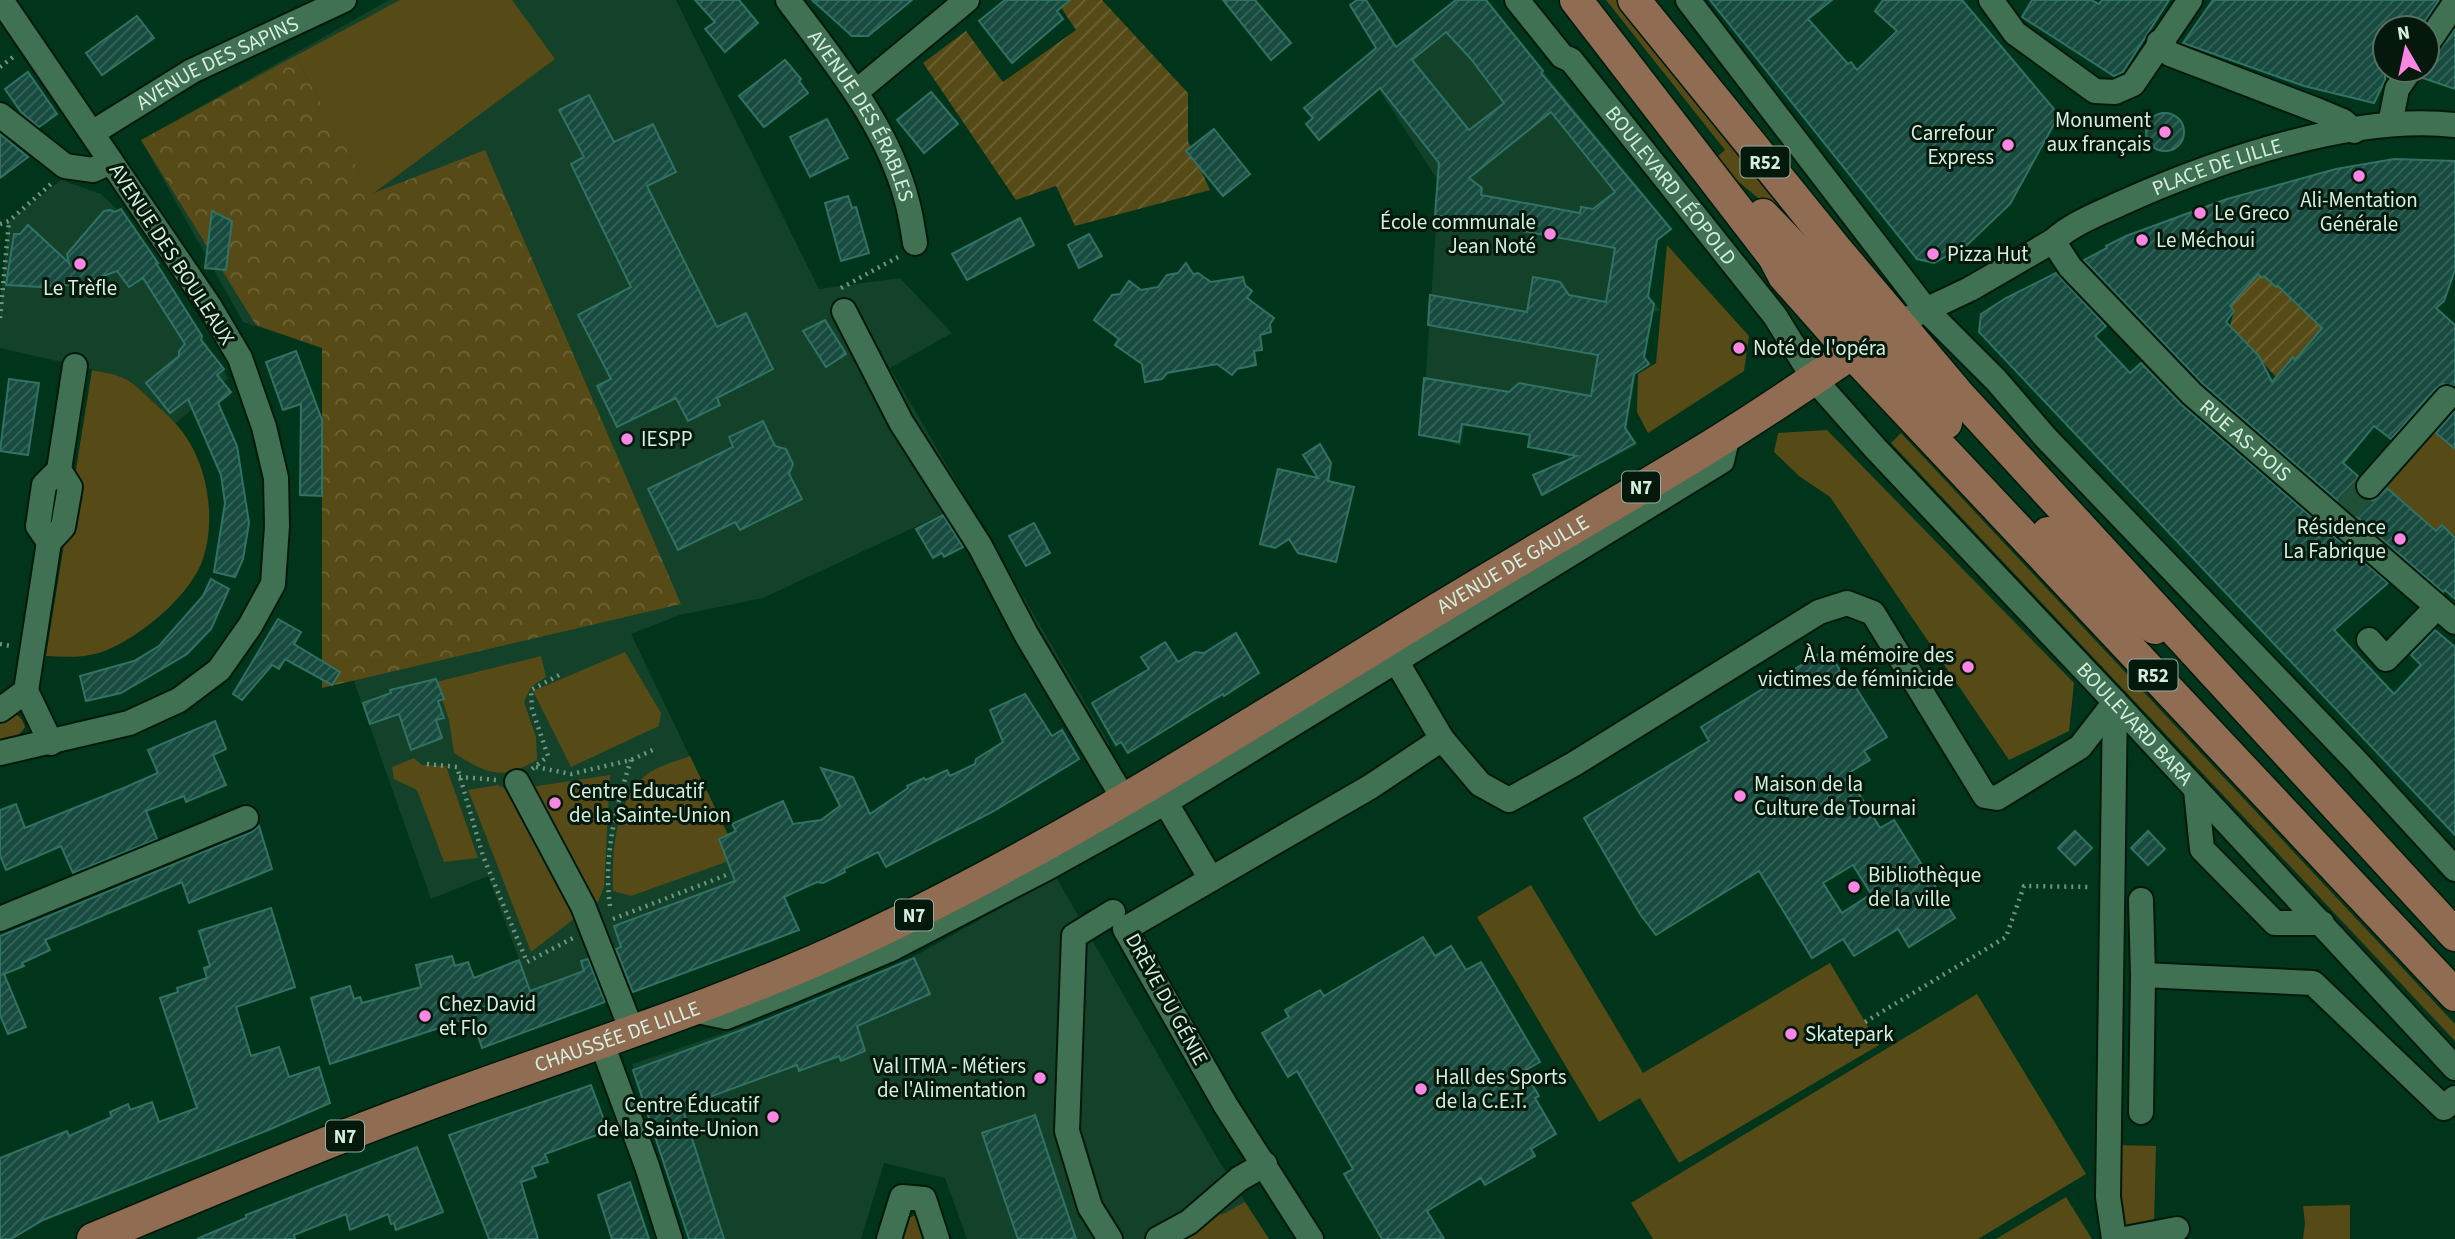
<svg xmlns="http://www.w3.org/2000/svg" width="2455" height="1239" viewBox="0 0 2455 1239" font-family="'Source Sans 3',sans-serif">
  <defs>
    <pattern id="forest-crowns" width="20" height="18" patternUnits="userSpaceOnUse" patternTransform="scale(1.75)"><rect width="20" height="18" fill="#564a16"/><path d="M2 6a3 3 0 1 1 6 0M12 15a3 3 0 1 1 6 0" fill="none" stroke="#6d6437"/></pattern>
    <pattern id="garden-furrows" width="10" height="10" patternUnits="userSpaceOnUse" patternTransform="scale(1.75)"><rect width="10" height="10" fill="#564a16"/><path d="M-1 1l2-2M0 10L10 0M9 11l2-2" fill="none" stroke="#6d6437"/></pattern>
    <pattern id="building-hatch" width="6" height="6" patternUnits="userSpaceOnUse" patternTransform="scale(1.75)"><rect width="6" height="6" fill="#174b3f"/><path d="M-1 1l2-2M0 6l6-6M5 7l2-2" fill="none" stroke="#38655a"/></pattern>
  </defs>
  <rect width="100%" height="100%" fill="#00351b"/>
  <g fill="#134129">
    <polygon points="389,0 676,0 819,289 900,278 952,333 890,368 1110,745 1093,774 947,512 763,598 680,615 631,634 778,940 543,1024 488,876 431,899 322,591 322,348 243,322 141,140"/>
    <polygon points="1454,0 1484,0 1673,229 1656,239 1647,304 1654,303 1660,310 1650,313 1643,359 1648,367 1637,364 1627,427 1637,445 1578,476 1555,434 1542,446 1528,446 1530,436 1464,426 1461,446 1422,432 1439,182 1367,71"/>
    <polygon points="61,180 101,194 128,220 228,378 175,424 142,391 125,380 100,371 0,348 0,306 9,221"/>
    <polygon points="1056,877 1219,1161 1269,1239 967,1239 945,1178 884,1163 861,1239 689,1239 632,1064 777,1015 913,957"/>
  </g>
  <g fill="#564a16">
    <polygon points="400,0 512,0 555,59 371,195 295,56"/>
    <polygon points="1593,0 1718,156 1725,150 1606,0 1619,0 1818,248 1710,158"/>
    <polygon points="1667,245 1749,336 1744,371 1648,433 1637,412 1638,374 1656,363"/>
    <path d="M92,370C101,372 110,373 118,376C131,380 143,392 152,401C166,413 182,428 191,445C209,477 215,523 203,559C190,597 136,641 99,653C82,658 63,657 46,656Z"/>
    <polygon points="2441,423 2450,427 2455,444 2455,548 2452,535 2442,525 2435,530 2385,486 2428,426"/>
    <polygon points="1827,430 2074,683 2069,731 2009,760 1830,497 1799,476 1774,452 1778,433"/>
    <polygon points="1901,433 2455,1024 2455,1041 1891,443"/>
    <polygon points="625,652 661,713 659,726 571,767 533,691"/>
    <path d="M541,656L546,677L531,687L524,702L536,737L537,760C502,781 487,774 454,753L449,720L436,682Z"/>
    <path d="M9,712C18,714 22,717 25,727C20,737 10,738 0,740V719Z"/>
    <path d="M690,756L734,847L726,862L631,896L613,891C612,853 614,802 646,775C657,766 677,761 690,756Z"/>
    <polygon points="414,758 422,765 446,766 478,858 444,862 417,790 394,779 392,767"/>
    <polygon points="610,775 604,887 598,902 586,897 531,787"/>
    <polygon points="498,785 513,793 579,915 531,952 468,790"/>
    <polygon points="1531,885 1643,1073 1830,963 1879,1045 1679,1163 1640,1098 1599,1122 1477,917"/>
    <polygon points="1977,994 2086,1174 1978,1239 1653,1239 1631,1203"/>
    <polygon points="2118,1145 2156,1146 2154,1227 2151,1223 2120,1226"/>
    <polygon points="2066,1197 2092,1239 1996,1239"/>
    <polygon points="1245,1202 1269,1239 1182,1239 1211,1215 1223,1214"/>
    <polygon points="2350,1205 2350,1239 2303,1239 2305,1223 2303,1206"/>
    <polygon points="919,1214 927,1239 896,1239 902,1220"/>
  </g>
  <polygon fill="url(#forest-crowns)" points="295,56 371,194 485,150 681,604 322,688 322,348 256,325 141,140"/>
  <g fill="url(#garden-furrows)">
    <polygon points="1056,0 1102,0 1188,93 1188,141 1210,190 1075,226 1056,186 1016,200 923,63 966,31 1003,82 1076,30"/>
    <polygon points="2240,255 2277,286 2322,328 2295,360 2293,358 2276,377 2230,326 2234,311 2209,284"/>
  </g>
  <g fill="url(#building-hatch)" stroke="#307364" stroke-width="2" fill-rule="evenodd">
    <polygon points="695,0 739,0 758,23 725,52 705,29 715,22"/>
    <polygon points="812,0 912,0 868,36 852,36"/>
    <polygon points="1005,0 1070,0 1057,11 1063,19 1012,63 979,21"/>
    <polygon points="1223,0 1255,0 1291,43 1271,60"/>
    <path d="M1357,0H1366L1396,47L1456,0H1486L1543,71L1541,73L1671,229L1657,240L1648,297L1654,304L1644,357L1649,364L1634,374L1625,428L1635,443L1542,495L1533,475L1577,456L1528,447L1530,435L1462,424L1459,442L1419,435L1424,378L1509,392L1519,383L1591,396L1598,355L1428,325L1430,295L1527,312L1533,277L1560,282L1569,295L1606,302L1615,248L1435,215L1439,163L1380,88L1319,140L1306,124L1313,118L1304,108L1376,48L1350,5ZM1446,32L1471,59L1504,103L1469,130L1412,60ZM1551,112L1615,192L1593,209L1581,207L1580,213L1481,195L1482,188L1469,178Z"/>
    <polygon points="1710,0 1832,0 1808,19 1848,64 1851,62 1857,70 1897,31 1875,11 1883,0 1962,0 2059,115 2010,204 1967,245 1934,263 1917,259"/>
    <polygon points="2032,0 2091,0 2099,4 2102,0 2169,0 2123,72 2114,76 2022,17"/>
    <polygon points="2213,0 2439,0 2420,28 2385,28 2385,80 2374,103 2304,86 2183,43"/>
    <polygon points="137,16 154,38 102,75 86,53"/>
    <polygon points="2455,29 2455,89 2423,78 2425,70 2427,70 2427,67"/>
    <polygon points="785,60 801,79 799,81 808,93 764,127 739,96"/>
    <polygon points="28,72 57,114 39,127 21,112 5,89"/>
    <polygon points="931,92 958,124 924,153 897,120"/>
    <polygon points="589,95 614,142 653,124 676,172 647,186 717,327 746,313 773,369 717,398 720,405 688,421 676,398 617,427 597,386 611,379 578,315 631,287 571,164 584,157 559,110"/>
    <circle cx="2165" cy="132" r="19"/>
    <polygon points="827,119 848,158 810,177 790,137"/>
    <polygon points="1214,129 1250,174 1223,196 1186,151"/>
    <polygon points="0,134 28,157 0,178"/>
    <path d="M2394,159L2455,161V270L2444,301L2436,308L2455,325V386L2443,384L2436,388L2391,439L2374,426L2343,463L2358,476L2355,490L2360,498L2367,501L2374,500L2387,488L2436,531L2442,525L2455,538V599L2445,590L2443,592L2202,383L2084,260L2107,248L2106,246L2126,236L2227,199L2336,169ZM2258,274L2262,278L2264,276L2276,287L2278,286L2322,328L2295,360L2293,357L2272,382L2259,356L2226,322L2234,311L2230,306Z"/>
    <polygon points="848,196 852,208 856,207 869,253 841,261 825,203"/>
    <polygon points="121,209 158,263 156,263 202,336 201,340 224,369 217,375 231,392 218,403 237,446 249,523 243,559 235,577 214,572 225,503 221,475 188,399 170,413 146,383 179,356 179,351 185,344 143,278 129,287 117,271 89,281 91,283 41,287 6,285 14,234 20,234 28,225 69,263 67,254 104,211 110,210 115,212"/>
    <polygon points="212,211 232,221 226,270 205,268"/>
    <polygon points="1020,218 1034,245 967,280 952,254"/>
    <polygon points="1089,234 1102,256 1079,268 1068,245"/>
    <polygon points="1186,263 1193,274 1198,273 1211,282 1243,277 1245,285 1252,291 1247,298 1274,318 1270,324 1271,332 1260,335 1262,350 1254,351 1256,365 1237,369 1232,375 1217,364 1167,373 1162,379 1145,382 1142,364 1115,345 1119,339 1094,320 1112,295 1120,294 1129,281 1141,290 1158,287 1167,275 1178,273"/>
    <polygon points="2056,273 2106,326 2095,336 2130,373 2141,363 2182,405 2388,583 2334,630 2394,694 2421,665 2411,655 2435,630 2455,647 2455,835 1979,332 1981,314 2006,298"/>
    <polygon points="825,320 846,354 826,367 803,331"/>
    <polygon points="296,351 322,420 322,496 300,495 301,404 283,410 266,362"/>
    <polygon points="9,379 39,383 28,455 0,451"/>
    <polygon points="2455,411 2455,449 2436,433"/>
    <polygon points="763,421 775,446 786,449 793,464 789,474 802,499 740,530 735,522 678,550 648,489 733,447 729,437"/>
    <polygon points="1320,444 1331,463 1328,481 1354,487 1336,562 1298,553 1289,539 1275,548 1260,544 1278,469 1318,478 1303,455"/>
    <polygon points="943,515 963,547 944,557 942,553 933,558 916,529"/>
    <polygon points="1034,523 1050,553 1026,566 1009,536"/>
    <polygon points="211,579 229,589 211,629 187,654 121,693 86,701 80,676 134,661 159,646 203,596"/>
    <polygon points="278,619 301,632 294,644 340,672 332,685 285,659 279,669 272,665 242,700 233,694"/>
    <polygon points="1236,633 1259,673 1224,696 1223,694 1128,753 1121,742 1116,745 1092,703 1149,669 1141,657 1165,642 1178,662 1195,652 1204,653"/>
    <path d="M1827,649L1849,685L1853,683L1887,737L1864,751L1870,760L1847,774L1880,828L1894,820L1955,918L1909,947L1898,929L1854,956L1843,939L1812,958L1759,871L1656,935L1640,914L1584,818L1709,741L1701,727ZM1853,865L1871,894L1842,913L1823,883Z"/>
    <polygon points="436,679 444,699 438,701 444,718 436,720 442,738 411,750 399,714 370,724 363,703 391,693 390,690"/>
    <polygon points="1025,694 1052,736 1062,730 1079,759 994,811 886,867 878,852 844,869 845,872 823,883 817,882 784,897 799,930 633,992 616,949 621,947 614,926 735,881 719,839 736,831 732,824 783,801 793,824 821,820 840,806 821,768 853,777 870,814 908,788 907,786 924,778 926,780 947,770 950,776 975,764 976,759 1003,742 990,710"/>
    <polygon points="215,721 226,749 213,755 226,785 186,802 184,796 146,811 157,839 73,873 61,846 6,870 0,855 0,810 16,804 25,828 126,787 158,773 148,750"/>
    <polygon points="259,826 272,869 189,903 182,882 45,940 50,950 22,963 24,966 4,974 26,1027 8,1034 0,1015 0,936 252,832"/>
    <polygon points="2075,831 2092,848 2075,865 2058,848"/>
    <polygon points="2148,831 2165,849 2148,865 2131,848"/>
    <polygon points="271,908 295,987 236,1007 251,1056 279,1047 289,1077 319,1067 330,1103 266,1131 43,1220 11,1239 0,1239 0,1158 67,1131 69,1136 112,1117 110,1112 128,1104 130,1110 152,1102 159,1122 197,1108 160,998 178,992 177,988 207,978 204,968 210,966 199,931"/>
    <polygon points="1423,937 1435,956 1451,946 1466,970 1481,962 1540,1062 1524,1071 1539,1096 1535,1098 1556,1134 1531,1149 1535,1156 1485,1185 1481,1178 1427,1211 1444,1239 1382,1239 1344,1174 1353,1169 1297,1071 1288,1077 1262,1033 1289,1017 1285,1010 1320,990 1324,996"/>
    <polygon points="452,956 455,966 468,962 474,978 519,960 530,991 584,971 581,961 588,959 605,1002 482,1048 472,1017 330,1064 311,998 350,986 354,999 360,997 362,1003 421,987 416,965"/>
    <polygon points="914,958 930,994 857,1026 865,1051 841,1061 839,1056 799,1071 797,1065 682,1107 724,1239 689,1239 633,1070 747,1028"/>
    <polygon points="591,1085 608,1131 545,1154 548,1162 532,1167 536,1177 521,1182 538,1239 489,1239 449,1135"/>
    <polygon points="1035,1115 1076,1239 1018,1239 982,1133"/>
    <polygon points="417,1147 443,1212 396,1230 394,1223 391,1224 388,1214 350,1230 346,1214 294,1235 295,1239 197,1239 246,1218 246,1215"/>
    <polygon points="630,1182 649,1239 612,1239 598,1195"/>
  </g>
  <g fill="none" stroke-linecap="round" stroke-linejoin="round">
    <polyline stroke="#205138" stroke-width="24" stroke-dasharray="24 12" stroke-linecap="butt" points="2346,510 2369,486"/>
    <g stroke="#01190b" stroke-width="28">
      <g id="minor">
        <path id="s1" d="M788,0C835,63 889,127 908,205C911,217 913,230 915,243"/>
        <path id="s2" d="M1517,0L1562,56L1571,60L1775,316L1814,379L1875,448L2115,702L2455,1068"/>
        <polyline points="1688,0 1927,311 1996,380 2046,438 2357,762 2455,869"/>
        <polyline points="1991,0 2015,33 2095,91 2115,92 2133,84 2190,0"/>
        <polyline points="2159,42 2170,54 2319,111 2343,121 2354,131"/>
        <polyline points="2427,44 2455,3"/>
        <polyline points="856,92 967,0"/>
        <polyline points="0,115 65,166 93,170 111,162"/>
        <polyline points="2390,124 2397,89 2410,70"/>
        <path id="s3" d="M92,133L192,71L344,0"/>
        <path id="s4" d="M2053,241L2070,267L2192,394L2455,622"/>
        <polyline points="844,311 901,422 980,546 1026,634 1125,801"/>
        <path id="s5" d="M1913,316L1970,289L2053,241C2073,223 2100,213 2124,202C2218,160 2352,114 2455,125"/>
        <polyline points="2369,486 2447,398"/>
        <polyline points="49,542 38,526 44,485 59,470 75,366"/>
        <polyline points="2369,640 2386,659 2437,607"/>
        <polyline points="1388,647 1442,739 1480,784 1509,800 1574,764 1819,612 1847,603 1873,613 1985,796 1997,798 2080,747 2115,702"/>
        <polyline points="26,691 49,542 63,527 70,487 59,470"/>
        <polyline points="0,710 26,691 51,743"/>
        <polyline points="0,753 129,723 179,700 219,670 250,626 273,584 277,526 276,478 264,427 240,358 210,307 1,0"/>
        <polyline points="517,782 583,906 632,1031"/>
        <polyline points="1158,790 1211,879"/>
        <polyline points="2196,790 2202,849 2275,923 2322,923"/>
        <polyline points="0,919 246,818"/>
        <polyline points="2143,975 2313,983 2444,1108 2455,1098"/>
        <polyline points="693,1010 726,1017 789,992 889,950 1047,868 1166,802 1722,461 1728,435"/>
        <polyline points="601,1041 647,1166 670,1239"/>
        <polyline points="2141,1112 2143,975 2141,900"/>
        <polyline points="889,1239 902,1197 924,1199 937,1239"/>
        <polyline points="1110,1239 1090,1207 1067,1131 1074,936 1113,912"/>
        <polyline points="1158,1239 1189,1222 1239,1179 1265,1164"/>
        <polyline points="1311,1239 1226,1106 1125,929 1370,787 1442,739"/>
        <polyline points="2114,1239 2108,1197 2115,702"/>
        <polyline points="2125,1239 2177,1229"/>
      </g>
    </g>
    <g stroke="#01190b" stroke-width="35">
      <g id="major">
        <polyline points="1576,0 1774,257 1784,276 1853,354 2455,995"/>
        <polyline points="1634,0 1836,249 1959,395 2455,935"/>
        <polyline points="1763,215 1809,263 1871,340 1946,423"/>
        <polyline points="2048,533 2139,619 2155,628"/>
        <path id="s6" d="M93,1239C200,1195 306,1149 415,1109C561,1054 712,1009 854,943C1058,848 1246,726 1438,609C1525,556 1614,505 1701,452C1768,411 1832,367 1897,322"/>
      </g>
    </g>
    <g stroke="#6f9681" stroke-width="4.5" stroke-dasharray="2 5" stroke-linecap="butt">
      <polyline points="0,67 13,57"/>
      <polyline points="0,224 9,221 51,184"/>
      <polyline points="841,288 898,257"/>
      <polyline points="0,318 9,221"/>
      <polyline points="0,644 11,646"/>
      <polyline points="427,764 457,767 483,856 527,962 573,938"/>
      <polyline points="536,767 571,774 631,760 657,748"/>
      <polyline points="532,769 548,756 532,709 531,690 563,673"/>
      <polyline points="459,777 497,780"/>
      <path d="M610,906C603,857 616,806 631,760"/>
      <polyline points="613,919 729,874"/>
      <polyline points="1865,1022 2006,937 2024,886 2091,887"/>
    </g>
    <use href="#minor" stroke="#407153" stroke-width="24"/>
    <use href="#major" stroke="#8f6c52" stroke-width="32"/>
  </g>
  <g fill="#fc86e3" stroke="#04180c" stroke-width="2.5">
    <circle cx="2165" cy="132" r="7"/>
    <circle cx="2008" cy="145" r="7"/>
    <circle cx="2359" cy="176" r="7"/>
    <circle cx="2200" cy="213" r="7"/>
    <circle cx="1550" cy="234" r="7"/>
    <circle cx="2142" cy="240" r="7"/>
    <circle cx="1933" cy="254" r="7"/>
    <circle cx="80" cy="264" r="7"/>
    <circle cx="1739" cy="348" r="7"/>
    <circle cx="627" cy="439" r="7"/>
    <circle cx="2400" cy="539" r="7"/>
    <circle cx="1968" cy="667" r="7"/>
    <circle cx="1740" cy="796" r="7"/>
    <circle cx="555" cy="803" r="7"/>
    <circle cx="1854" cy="887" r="7"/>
    <circle cx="425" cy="1016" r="7"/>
    <circle cx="1791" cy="1034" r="7"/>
    <circle cx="1040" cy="1078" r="7"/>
    <circle cx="1421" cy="1089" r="7"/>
    <circle cx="773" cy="1117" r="7"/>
  </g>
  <g text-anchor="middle" stroke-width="6" stroke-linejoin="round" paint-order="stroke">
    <g fill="#04180c" stroke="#96ae9f" stroke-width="2">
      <rect x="1740.5" y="146.5" width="49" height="31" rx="5"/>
      <rect x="1622" y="471.5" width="38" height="31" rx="5"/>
      <rect x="2128.5" y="659.5" width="49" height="31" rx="5"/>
      <rect x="895" y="899.5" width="38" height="31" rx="5"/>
      <rect x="326" y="1120.5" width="38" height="31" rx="5"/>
    </g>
    <g font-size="19" font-weight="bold" fill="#d5efde">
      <text x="1765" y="169">R52</text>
      <text x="1641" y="494">N7</text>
      <text x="2153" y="682">R52</text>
      <text x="914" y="922">N7</text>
      <text x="345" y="1143">N7</text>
    </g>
    <g font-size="21" fill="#d5efde" stroke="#04180c">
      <text dy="7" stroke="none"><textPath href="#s3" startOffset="144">AVENUE DES SAPINS</textPath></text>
      <text dy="7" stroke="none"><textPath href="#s1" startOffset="138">AVENUE DES ÉRABLES</textPath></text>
      <text dy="7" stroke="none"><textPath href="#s5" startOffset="340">PLACE DE LILLE</textPath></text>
      <text dy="7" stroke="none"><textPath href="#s2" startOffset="242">BOULEVARD LÉOPOLD</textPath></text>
      <text transform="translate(172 254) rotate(57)" y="7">AVENUE DES BOULEAUX</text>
      <text dy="7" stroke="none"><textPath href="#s4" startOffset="278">RUE AS-POIS</textPath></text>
      <text dy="7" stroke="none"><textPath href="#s6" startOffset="1577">AVENUE DE GAULLE</textPath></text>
      <text dy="7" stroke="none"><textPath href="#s2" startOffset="954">BOULEVARD BARA</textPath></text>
      <text transform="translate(1167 999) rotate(61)" y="7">DRÈVE DU GÉNIE</text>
      <text dy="7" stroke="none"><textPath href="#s6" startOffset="562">CHAUSSÉE DE LILLE</textPath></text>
    </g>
    <g font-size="21" fill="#d5efde" stroke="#04180c" text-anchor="start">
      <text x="2151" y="127" text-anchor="end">Monument<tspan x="2151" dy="24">aux français</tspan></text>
      <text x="1994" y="140" text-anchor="end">Carrefour<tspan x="1994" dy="24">Express</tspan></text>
      <text x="2359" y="207" text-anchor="middle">Ali-Mentation<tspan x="2359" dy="24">Générale</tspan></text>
      <text x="2214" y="220">Le Greco</text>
      <text x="1536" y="229" text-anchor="end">École communale<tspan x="1536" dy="24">Jean Noté</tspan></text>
      <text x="2156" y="247">Le Méchoui</text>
      <text x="1947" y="261">Pizza Hut</text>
      <text x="80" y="295" text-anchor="middle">Le Trèfle</text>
      <text x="1753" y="355">Noté de l'opéra</text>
      <text x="641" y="446">IESPP</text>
      <text x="2386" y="534" text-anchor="end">Résidence<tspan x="2386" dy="24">La Fabrique</tspan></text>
      <text x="1954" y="662" text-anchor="end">À la mémoire des<tspan x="1954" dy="24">victimes de féminicide</tspan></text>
      <text x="1754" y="791">Maison de la<tspan x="1754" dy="24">Culture de Tournai</tspan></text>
      <text x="569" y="798">Centre Educatif<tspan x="569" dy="24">de la Sainte-Union</tspan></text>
      <text x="1868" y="882">Bibliothèque<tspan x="1868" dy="24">de la ville</tspan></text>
      <text x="439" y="1011">Chez David<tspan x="439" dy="24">et Flo</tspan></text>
      <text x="1805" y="1041">Skatepark</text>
      <text x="1026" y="1073" text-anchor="end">Val ITMA - Métiers<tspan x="1026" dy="24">de l'Alimentation</tspan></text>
      <text x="1435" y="1084">Hall des Sports<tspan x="1435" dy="24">de la C.E.T.</tspan></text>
      <text x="759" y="1112" text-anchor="end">Centre Éducatif<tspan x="759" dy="24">de la Sainte-Union</tspan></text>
    </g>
  </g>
  <g transform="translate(2406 49) rotate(351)"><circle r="33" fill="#04180c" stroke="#586e60" stroke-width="2"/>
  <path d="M0-5L12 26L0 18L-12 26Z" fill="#fc86e3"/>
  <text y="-10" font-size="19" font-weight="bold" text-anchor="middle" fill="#d5efde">N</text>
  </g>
</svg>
